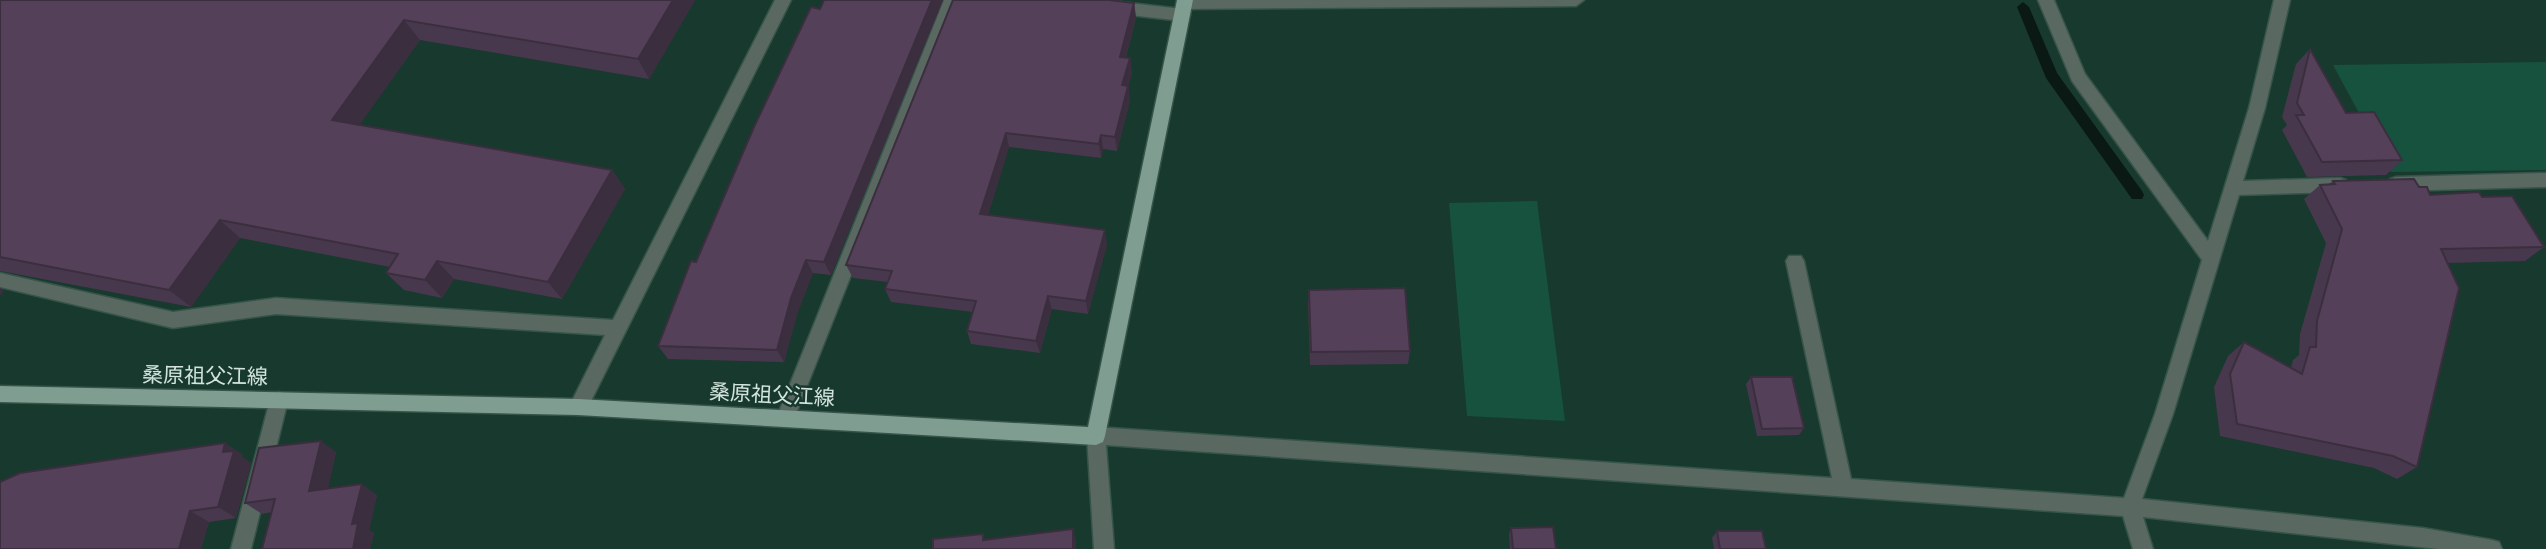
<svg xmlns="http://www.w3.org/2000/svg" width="2546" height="549" viewBox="0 0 2546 549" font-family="'Alegreya Sans','Noto Sans JP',sans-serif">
  <rect width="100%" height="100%" fill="#18392d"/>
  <g fill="#16523e">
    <polygon points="2546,62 2546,170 2391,172 2333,65"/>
    <polygon points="1537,201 1565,421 1467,416 1449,203"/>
  </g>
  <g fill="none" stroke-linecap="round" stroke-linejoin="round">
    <polygon fill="#0a1913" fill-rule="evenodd" points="2023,2 2029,7 2057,73 2142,191 2144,195 2142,199 2132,199 2046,78 2017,7"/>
    <g stroke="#365449" stroke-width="3">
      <g id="minor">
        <polygon points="775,0 791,0 585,413 578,415 571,413 569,407 605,335 276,314 173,328 0,287 0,273 173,312 276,298 613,320"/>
        <polygon points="944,0 960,0 794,419 792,425 785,427 778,425 776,419"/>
        <polygon points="1178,0 1584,0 1576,6 1184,9 1179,7"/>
        <polygon points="2038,0 2054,0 2085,74 2208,241 2249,108 2274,0 2290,0 2265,108 2243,181 2340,178 2346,180 2348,185 2346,190 2340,192 2239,195 2173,414 2142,499 2423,528 2492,540 2499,542 2502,549 2439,549 2143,517 2153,549 2133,549 2123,516 1106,445 1114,549 1094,549 1087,436 1089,430 1096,427 1832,478 1786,261 1789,256 1801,256 1804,261 1851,479 2124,498 2155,414 2202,260 2072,81"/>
        <polygon points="1112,1 1182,9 1190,15 1182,21 1112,13 1104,7"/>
        <polygon points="2546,173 2546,187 2396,191 2390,189 2388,184 2390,179 2396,177"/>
        <polygon points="279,392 286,394 288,400 251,549 231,549 270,400 272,394"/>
      </g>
    </g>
    <g stroke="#365449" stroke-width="3">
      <polygon id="major" points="1177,0 1193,0 1105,436 1103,442 1096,445 578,415 0,402 0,386 578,399 1088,427"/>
    </g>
    <use href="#minor" fill="#596861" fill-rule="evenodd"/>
    <use href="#major" fill="#7f9d90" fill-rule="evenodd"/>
  </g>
  <g fill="#48384d">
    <polygon points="0,0 695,0 649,79 420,40 359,125 612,170 625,189 562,299 454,279 442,298 404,290 386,273 390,267 240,238 191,307 0,271"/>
    <polygon points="824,0 943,0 831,275 813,273 798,311 784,362 668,359 658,346 696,262"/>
    <polygon points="1134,3 1136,18 1126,57 1130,58 1132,73 1128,86 1130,101 1117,151 1103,149 1101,158 1009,147 988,215 1107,244 1088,314 1052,309 1040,353 971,344 967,331 973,312 891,302 885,289 888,282 853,278 846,265"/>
    <polygon points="2310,49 2346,113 2402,160 2386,175 2307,177 2282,130 2287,125 2282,117 2296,64"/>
    <polygon points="2333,181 2419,187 2430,195 2482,197 2544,247 2525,261 2447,263 2417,467 2397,479 2374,468 2220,436 2214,387 2228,356 2244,342 2291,368 2293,360 2299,355 2300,334 2326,243 2304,199 2320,185 2329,184"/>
    <polygon points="1309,290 1410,351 1408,364 1310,365 1308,304"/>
    <polygon points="1751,377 1804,428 1799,435 1757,436 1746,384"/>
    <polygon points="225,443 243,455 242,457 251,463 236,518 209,522 201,549 0,549"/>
    <polygon points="336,452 328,488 377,495 369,530 374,533 370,549 262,549 272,512 262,514 245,503"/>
    <polygon points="1511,528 1556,549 1510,549 1509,534"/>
    <polygon points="1717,531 1766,549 1714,549 1712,538"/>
  </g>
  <g fill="#3b2e3e">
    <polygon points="673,0 695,0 649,79 638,59"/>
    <polygon points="932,0 943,0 831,275 824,262"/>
    <polygon points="1134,3 1136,18 1122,71 1120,57"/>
    <polygon points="404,20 420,40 349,139 332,120"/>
    <polygon points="1130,58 1132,73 1124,100 1122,85"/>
    <polygon points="1128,86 1130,101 1117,151 1115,137"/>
    <polygon points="1006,133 1009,147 984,228 980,214"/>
    <polygon points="1101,135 1103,149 1101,158 1099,144"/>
    <polygon points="612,170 625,189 562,299 548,282"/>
    <polygon points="220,220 240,238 191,307 169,290"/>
    <polygon points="1105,230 1107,244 1088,314 1086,301"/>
    <polygon points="806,260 813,273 798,311 784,362 777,350 791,298"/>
    <polygon points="437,261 454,279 442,298 425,280"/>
    <polygon points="0,288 4,291 0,296"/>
    <polygon points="1048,296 1052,309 1040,353 1036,341"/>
    <polygon points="321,441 336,452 325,502 309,491"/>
    <polygon points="225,443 243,455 242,457 251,463 236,518 218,507 223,452"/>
    <polygon points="362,484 377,495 369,530 374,533 370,549 353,549 352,524"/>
    <polygon points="190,511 209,522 201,549 179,549"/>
    <polygon points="1073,529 1076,540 1076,549 1073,549"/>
  </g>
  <g fill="#544159" stroke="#3b2e3e" stroke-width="2">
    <polygon points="0,0 673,0 638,59 404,20 332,120 612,170 548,282 437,261 425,280 386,273 398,254 220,220 169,290 0,257"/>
    <polygon points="824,0 932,0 824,262 806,260 791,298 777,350 658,346 691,261 696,262 754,127 811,7 820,9"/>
    <polygon points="953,0 1109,0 1134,3 1120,57 1130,58 1122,85 1128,86 1115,137 1101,135 1099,144 1006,133 980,214 1105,230 1086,301 1048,296 1036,341 967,331 976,301 885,289 892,271 846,265"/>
    <polygon points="2310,49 2346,113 2374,112 2402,160 2322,162 2296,115 2304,115 2297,103"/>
    <polygon points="2414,179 2419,187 2427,187 2430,195 2479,192 2482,197 2512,196 2544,247 2441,249 2459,288 2417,467 2393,456 2237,424 2230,374 2244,342 2302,374 2310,347 2316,347 2317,321 2342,229 2320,185 2335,184 2333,181"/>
    <polygon points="1405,288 1410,351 1311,352 1309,290"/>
    <polygon points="1751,377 1792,377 1804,428 1762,429"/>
    <polygon points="321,441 309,491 362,484 352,524 358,523 353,549 262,549 275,499 245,503 259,448"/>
    <polygon points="225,443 223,452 234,451 218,507 190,511 179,549 0,549 0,482 20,473"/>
    <polygon points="1553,527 1556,549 1513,549 1511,528"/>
    <polygon points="1073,529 1073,549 933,549 933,539 983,534 983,540"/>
    <polygon points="1717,531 1762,531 1766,549 1720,549"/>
  </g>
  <g text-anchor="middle" stroke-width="5" stroke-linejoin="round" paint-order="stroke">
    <g font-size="21" fill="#d2e4dc" stroke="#18392d">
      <text transform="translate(205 376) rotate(1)" y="7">桑原祖父江線</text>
      <text transform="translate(772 395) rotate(3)" y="7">桑原祖父江線</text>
    </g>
  </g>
</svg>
